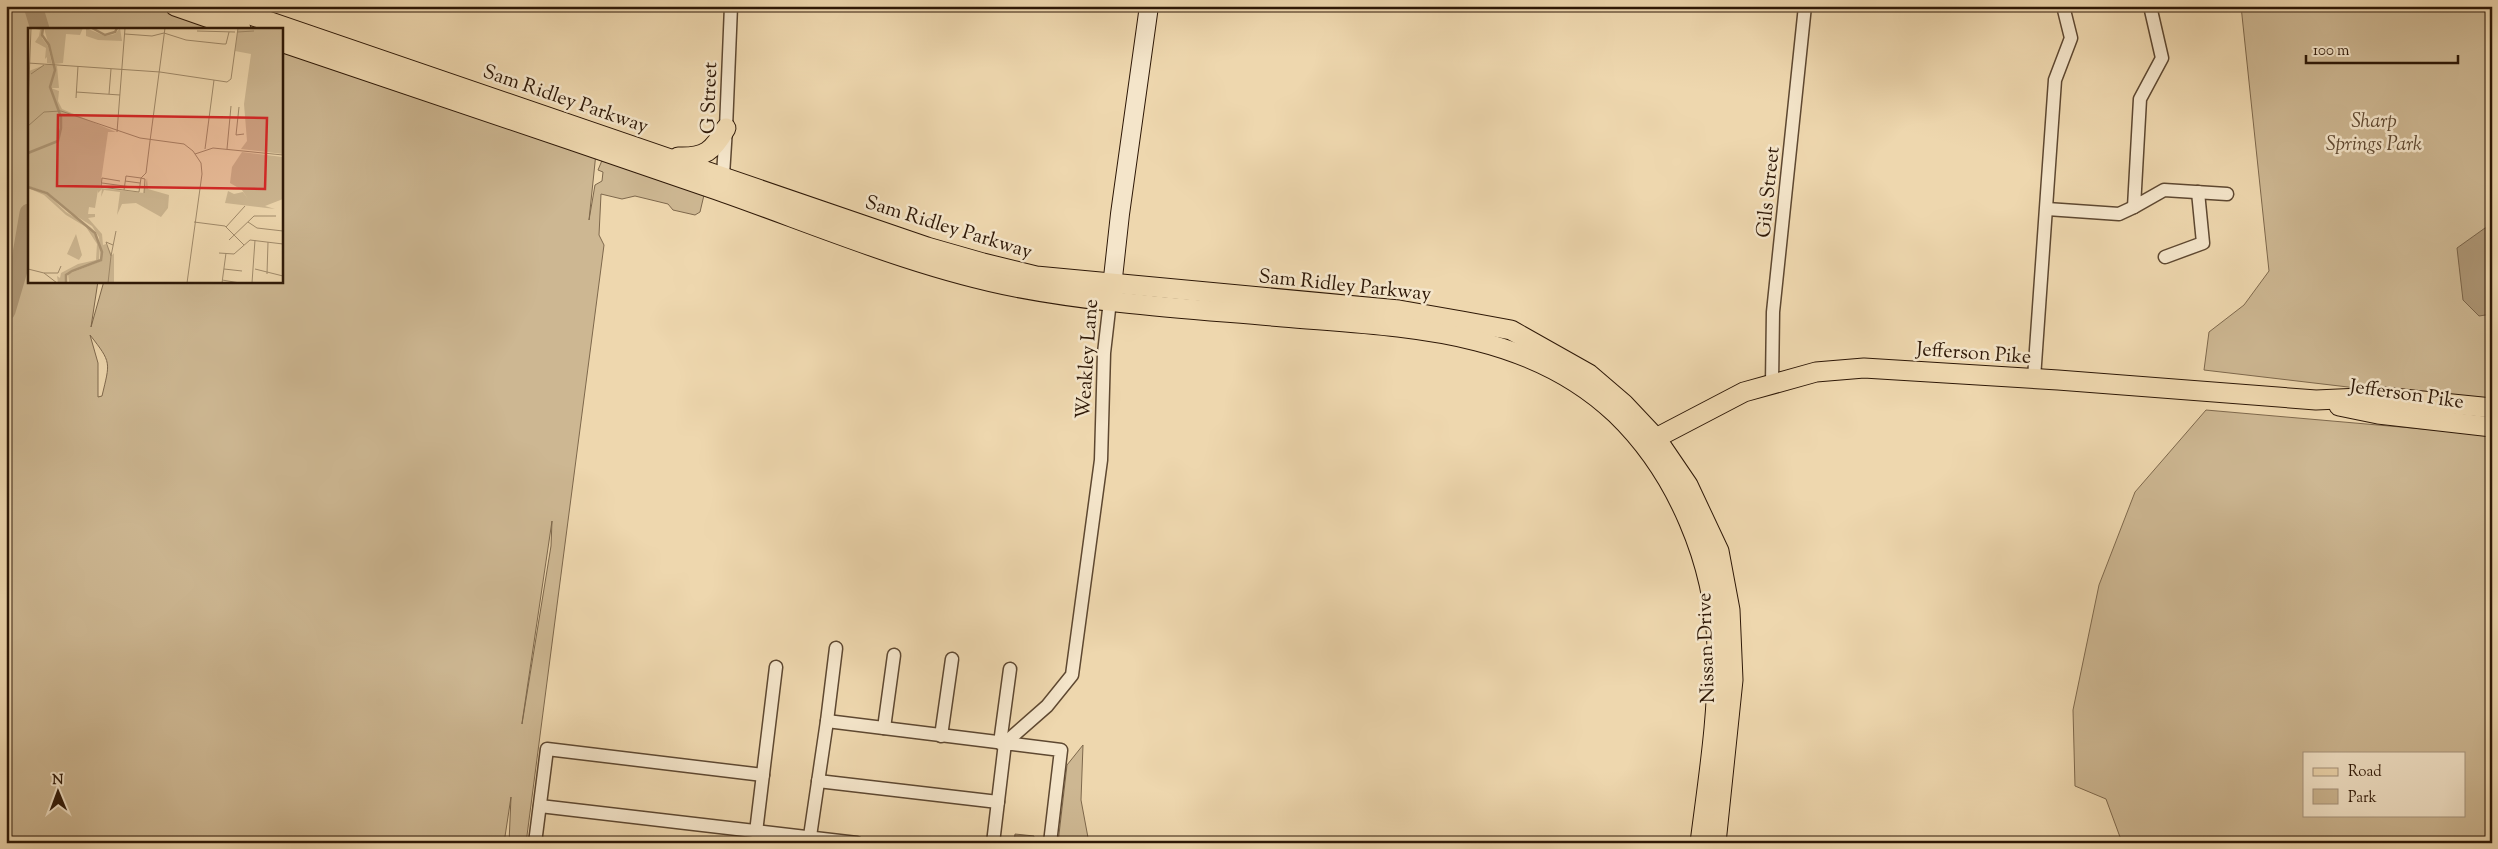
<svg xmlns="http://www.w3.org/2000/svg" width="2498" height="849" viewBox="0 0 2498 849" font-family="'Sorts Mill Goudy',serif">
  <rect width="100%" height="100%" fill="#eed7ae"/>
  <filter id="stains"><feTurbulence type="fractalNoise" baseFrequency=".004" numOctaves="4"/><feColorMatrix values="0 0 0 0 .2 0 0 0 0 .09 0 0 0 0 .02 0 0 0 .5 -.17"/></filter>
  <radialGradient id="worn" r=".72"><stop offset=".6" stop-color="#630" stop-opacity="0"/><stop offset="1" stop-color="#630" stop-opacity=".3"/></radialGradient>
  <g fill="#cdb792" stroke="#7e684c" fill-rule="evenodd">
    <path d="M6,6H154L223,29H29V281H98L91,327L104,281H281V49L596,153L589,220L595,185L602,181L603,172L598,170L603,158L704,195L700,212L695,215L673,210L668,204L635,196L622,199L601,194L599,235L604,245L526,843H509L511,797L504,843H6ZM90,335C112,363 110,362 102,396L98,397V363ZM552,521L551,546L522,724V723Z"/>
    <polygon points="2241,6 2492,6 2492,404 2204,370 2209,332 2244,305 2269,271"/>
    <path d="M2206,410L2492,435V843H2131L2120,837L2106,799L2075,786L2073,710L2099,585L2135,492ZM2304,753H2464V815H2304Z"/>
    <polygon points="1083,745 1081,800 1089,843 1058,843 1067,765"/>
  </g>
  <g fill="#ad9675" stroke="#7a6449">
    <polygon points="2492,227 2492,314 2479,316 2463,300 2457,248 2485,228"/>
    <polygon points="1015,834 1034,836 1033,843 1014,843"/>
  </g>
  <g fill="none" stroke-linecap="round" stroke-linejoin="round">
    <g stroke="#ad9675" stroke-width="19">
      <polyline points="33,6 40,29"/>
      <polyline points="6,311 21,260 29,213"/>
    </g>
    <g stroke="#5e4831" stroke-width="15">
      <g id="minor">
        <polyline points="2150,6 2162,58 2140,99 2134,207 2164,190 2227,194"/>
        <polyline points="720,183 723,175 726,128 731,6"/>
        <polyline points="2047,209 2119,214 2134,207"/>
        <polyline points="2165,257 2203,243 2198,192"/>
        <polyline points="2034,378 2055,80 2071,38 2063,6"/>
        <polyline points="1772,383 1773,312 1805,6"/>
        <polyline points="827,721 836,648"/>
        <polyline points="884,728 894,655"/>
        <polyline points="941,736 952,659"/>
        <polyline points="1000,743 1010,669"/>
        <polyline points="818,781 998,802"/>
        <polyline points="540,806 857,843"/>
        <polyline points="756,832 776,667"/>
        <polyline points="535,843 547,749 763,775"/>
        <polyline points="809,843 827,721 1005,743 1047,706 1072,675 1101,460 1104,353 1110,301"/>
        <polyline points="993,843 1005,743 1061,750 1050,843"/>
      </g>
    </g>
    <g stroke="#2e1807" stroke-width="20">
      <polyline id="secondary" points="1111,296 1120,214 1149,6"/>
    </g>
    <g stroke="#2e1807" stroke-width="21">
      <g id="primary">
        <polyline points="175,6 241,29"/>
        <polyline points="224,6 927,247 983,263 1036,276 1399,310 1462,321 1511,330 1589,374 1624,404 1656,438 1688,485 1719,551 1730,610 1733,680 1716,843"/>
        <path d="M281,42C425,91 570,139 714,189C812,223 913,267 1015,287C1103,304 1194,309 1283,317C1400,327 1526,328 1616,414C1677,473 1715,563 1717,648C1719,713 1708,779 1700,843"/>
        <path d="M678,157C705,158 713,151 726,128"/>
        <polyline points="2339,406 2378,414 2492,427"/>
        <polyline points="1646,446 1656,438 1744,392 1816,372 1864,368 2058,380 2316,400 2383,397 2492,408"/>
      </g>
    </g>
    <use href="#minor" stroke="#f4e5ca" stroke-width="12"/>
    <use href="#secondary" stroke="#f4e5ca" stroke-width="18"/>
    <use href="#primary" stroke="#eed7ae" stroke-width="19"/>
  </g>
  <g text-anchor="middle" stroke-width="5" stroke-linejoin="round" paint-order="stroke">
    <g font-size="20" fill="#2e1807" stroke="#f4e5ca">
      <text transform="translate(566 98) rotate(19)" y="7">Sam Ridley Parkway</text>
      <text transform="translate(708 98) rotate(-88)" y="7">G Street</text>
      <text transform="translate(1767 192) rotate(-84)" y="7">Gils Street</text>
      <text transform="translate(949 226) rotate(17)" y="7">Sam Ridley Parkway</text>
      <text transform="translate(1345 284) rotate(6)" y="7">Sam Ridley Parkway</text>
      <text transform="translate(1974 352) rotate(4)" y="7">Jefferson Pike</text>
      <text transform="translate(1086 359) rotate(-86)" y="7">Weakley Lane</text>
      <text transform="translate(2407 393) rotate(8)" y="7">Jefferson Pike</text>
      <text transform="translate(1705 648) rotate(-92)" y="7">Nissan Drive</text>
    </g>
    <g font-size="20" font-style="italic" fill="#5e4831" stroke="#f4e5ca">
      <text x="2374" y="127">Sharp<tspan x="2374" dy="23">Springs Park</tspan></text>
    </g>
  </g>
  <g transform="translate(28 28)">
    <rect width="255" height="255" fill="#eed7ae"/>
    <path d="M14,0V10L20,18L24,36L19,35V29L17,31L18,20L7,14L11,8L12,2L8,1ZM16,0H55L52,7L38,6L35,35L26,36ZM58,0L77,8L87,6L92,0L94,13L70,12L58,8ZM210,0H255V126L213,121L219,113L216,76L223,26L207,23ZM19,36L29,38L31,60H23L31,63L30,73L34,81L88,104H80L72,160L116,165L119,150L120,161L141,167L140,180L133,189L108,175L94,176L89,187L92,164L76,162L73,169L74,161L70,165V162L67,180L61,179L60,186H67V189L60,190L74,206L75,217L78,216L84,227L86,225V255H41L40,246L73,233L71,209L64,198L42,184L19,164L0,158L1,43ZM214,124L255,129V171L237,178L247,181L197,175L200,163L206,166L215,164L220,171L214,162L202,155L204,139ZM0,160L18,165L38,184L63,200L72,217L71,232L39,245L37,255H30L29,248L32,250L33,245L50,236L68,232L69,216L58,199L38,187L16,167ZM48,206L54,227L51,232L39,226Z" fill="#cdb792"/>
    <path fill="none" stroke="#ad9675" stroke-width="2.5" d="M64,0L77,7L87,4L89,0M0,125L30,113L33,100V89L22,59L27,42L21,17L14,7L15,0M0,159L19,165L67,205L74,224L73,232L44,243L38,247V255"/>
    <path fill="none" stroke="#a18b6b" stroke-width="1" d="M169,3L207,4M209,4L226,3M97,6L124,8L136,5L158,12L195,16H198L201,4M0,35L132,44L199,54L203,51L210,0M3,46L16,37M48,64L92,67M81,66L83,41M48,70L50,38M211,79L208,107L216,106M0,80L3,0M0,98L16,84L33,83L112,110L156,116L165,123L173,135L174,146L159,255M89,104L97,0M122,113L137,0M177,121L186,52M199,121L203,78M167,126L185,120L255,127M92,153L74,150L73,159L111,164L113,150L117,151L116,165M97,153L112,155M74,155L111,160M96,162L98,148L113,150L118,145L122,113M166,194L197,198L216,217M220,194L229,200L255,203M198,199L217,178M201,212L226,188H248M85,217L78,214L83,228L88,203M191,225L206,226L222,212L255,216M0,241L16,245L29,255M196,241L214,243M227,241L255,248M16,245H30L33,238M239,246L240,214M194,252L212,255M80,255L83,228M194,255L198,225M224,255L227,212"/>
    <path fill="#d62828" fill-opacity="0.15" stroke="#d62828" stroke-width="2.5" d="M30,87L239,90L237,161L29,158Z"/>
    <rect width="255" height="255" fill="none" stroke="#2e1807" stroke-width="2.5"/>
  </g>
  <rect width="2498" height="849" fill="none" stroke="#eed7ae" stroke-width="25"/>
  <rect x="8" y="8" width="2483" height="834" fill="none" stroke="#2e1807" stroke-width="2.5"/>
  <rect x="12" y="12" width="2473" height="824" fill="none" stroke="#2e1807"/>
  <rect x="2303" y="752" width="162" height="65" fill="#f4e5ca" stroke="#a5937c"/>
  <rect x="2313" y="768" width="25" height="8" fill="#eed7ae" stroke="#a5937c"/>
  <text x="2348" y="776" font-size="15" fill="#2e1807">Road</text>
  <rect x="2313" y="789" width="25" height="15" fill="#cdb792" stroke="#a5937c"/>
  <text x="2348" y="802" font-size="15" fill="#2e1807">Park</text>
  <g transform="translate(58 792) rotate(359)" stroke="#f4e5ca" stroke-width="4" paint-order="stroke">
  <path d="M0-4L9 19L0 12L-9 19Z" fill="#2e1807"/>
  <text y="-8" font-size="14" font-weight="bold" text-anchor="middle" fill="#2e1807">N</text>
  </g>
  <path d="M2306 55v8h152v-8" fill="none" stroke="#2e1807" stroke-width="2.5"/>
  <text x="2313" y="55" font-size="15" fill="#2e1807" stroke="#f4e5ca" stroke-width="4" paint-order="stroke">100 m</text>
  <rect width="100%" height="100%" filter="url(#stains)"/>
  <rect width="100%" height="100%" fill="url(#worn)"/>
</svg>
